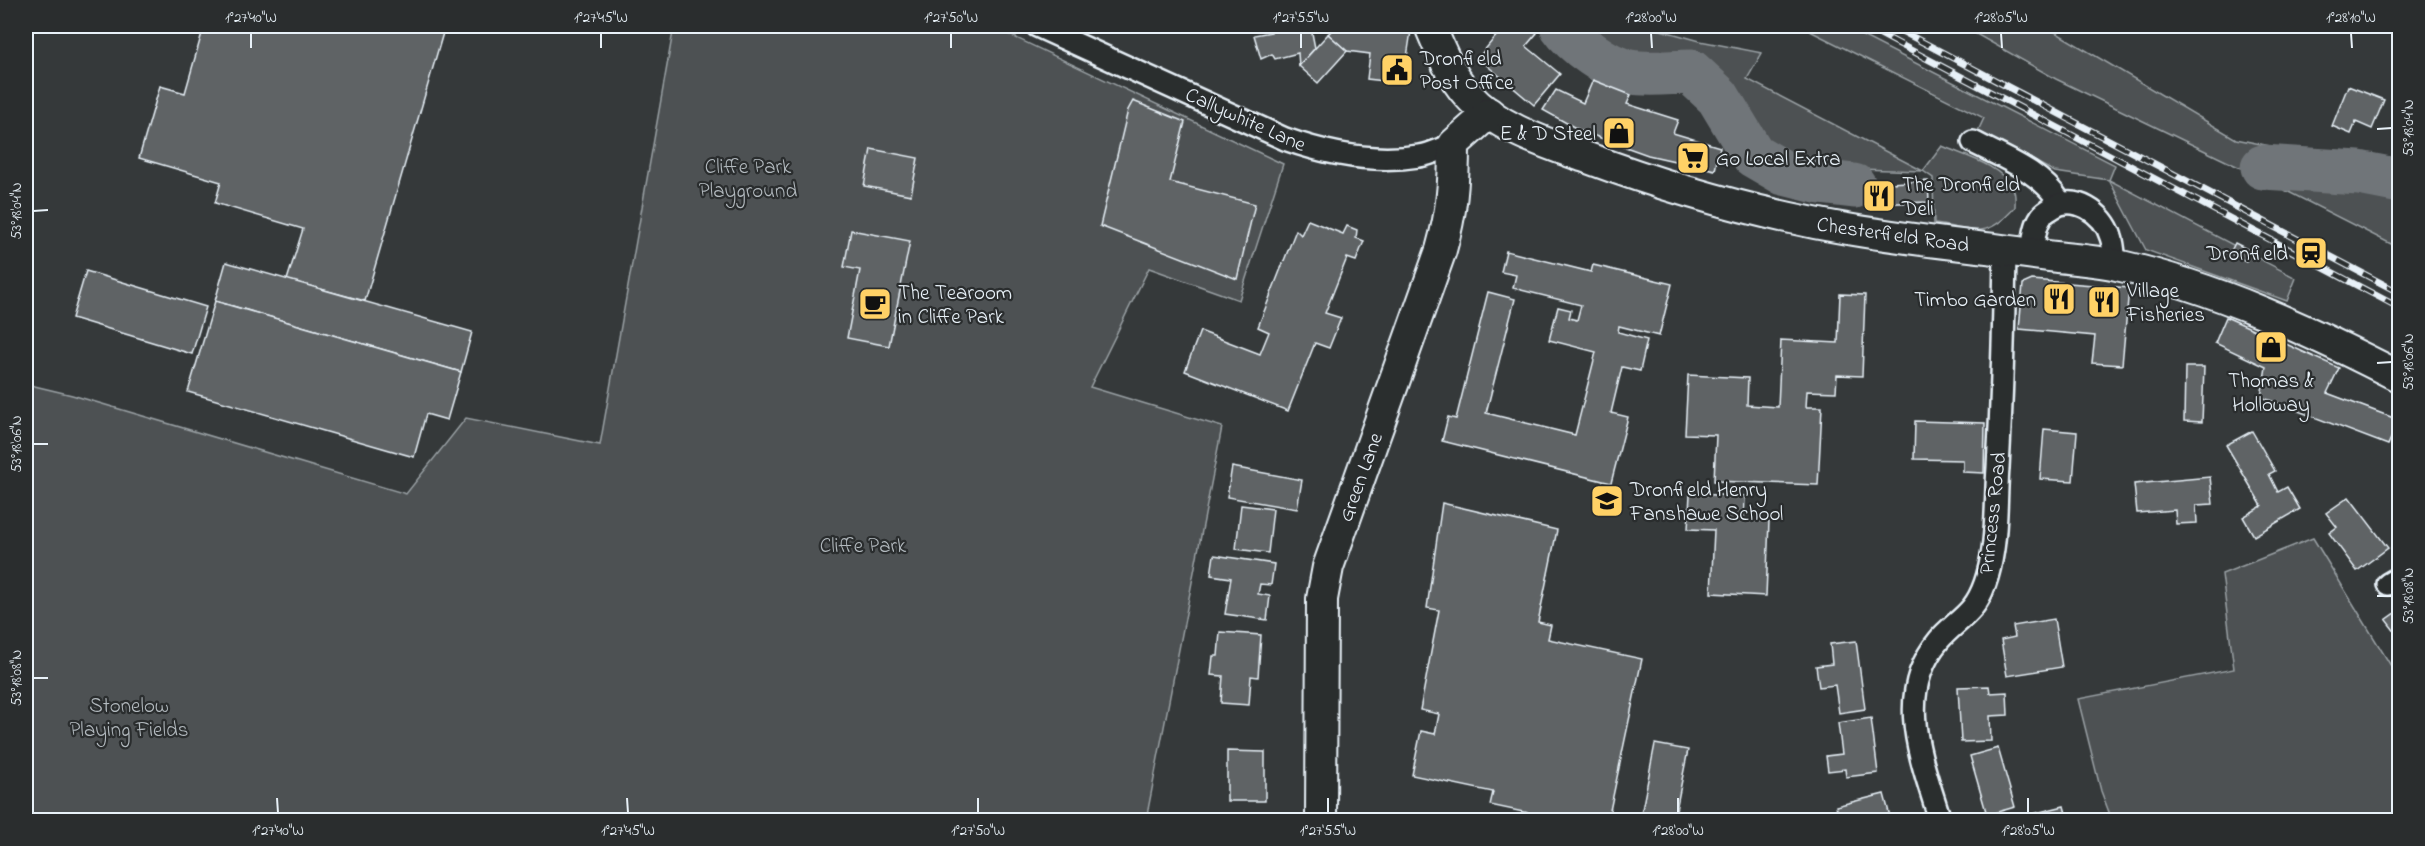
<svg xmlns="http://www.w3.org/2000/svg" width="2425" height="846" viewBox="0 0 2425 846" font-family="'Indie Flower',sans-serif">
  <rect width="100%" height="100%" fill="#35393a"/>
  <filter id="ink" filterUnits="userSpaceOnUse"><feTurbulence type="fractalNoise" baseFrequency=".0167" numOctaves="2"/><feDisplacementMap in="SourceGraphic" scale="12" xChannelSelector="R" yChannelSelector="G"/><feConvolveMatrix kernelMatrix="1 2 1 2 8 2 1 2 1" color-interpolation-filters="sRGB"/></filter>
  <g filter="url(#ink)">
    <g fill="#4d5152" stroke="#9aa1a5" stroke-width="1.5">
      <polygon points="674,26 991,26 1283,164 1239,300 1149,268 1090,387 1222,427 1146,820 26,820 26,384 72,395 406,494 466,418 600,445"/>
      <path d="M1562,26H1646L1700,41L1762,53L1747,79L1923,171L1942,146C1965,156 2001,165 2013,189C2016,193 2015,201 2015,207C1986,241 1974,229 1934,224L1933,178L1923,171L1858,169L1854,186L1820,182L1784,173L1753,155L1718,97L1691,72C1672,72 1650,75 1630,72C1609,69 1574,44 1562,26Z"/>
      <polygon points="1800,26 1843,26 2115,165 2109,180 2296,278 2287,301 2146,250 2109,180 2055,172 1978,131 1984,118"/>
      <polygon points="1962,26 2045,26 2236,139 2399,172 2399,248 2251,173 2056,79"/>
      <polygon points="2313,538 2399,679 2399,820 2112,820 2101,791 2078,699 2234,669 2222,574"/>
    </g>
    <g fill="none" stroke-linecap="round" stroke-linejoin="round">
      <g stroke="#707579" stroke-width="45">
        <path d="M1562,26C1574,44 1609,69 1630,72C1650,75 1672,72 1691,72L1718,97L1753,155L1784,173L1820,182L1854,186"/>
        <polyline points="2263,167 2359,173 2400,181"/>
      </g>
    </g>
    <g fill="#5f6365" stroke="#e8f1f8" stroke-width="1.5">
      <polygon points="26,26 33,26 26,46"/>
      <polygon points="204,26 445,26 365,301 287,280 303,229 215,203 221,182 139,158 160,86 185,93"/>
      <polygon points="1269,26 1322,26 1311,28 1315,48 1299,66 1298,53 1275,59 1272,54 1261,59 1254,35 1271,32"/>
      <polygon points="1336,26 1408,26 1411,31 1403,83 1367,79 1370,54 1347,51 1328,34"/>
      <polygon points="1498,26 1528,26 1537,33 1526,46 1560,74 1534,105 1478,58 1502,29"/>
      <polygon points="1328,34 1347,51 1318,83 1299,66"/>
      <polygon points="1593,80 1631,95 1627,104 1678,120 1673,133 1720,147 1715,170 1648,155 1581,131 1543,110 1556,90 1583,103"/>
      <polygon points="2348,86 2384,100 2372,129 2356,122 2351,134 2332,126"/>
      <polygon points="1133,101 1185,122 1170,182 1255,204 1237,279 1100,226 1128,110"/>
      <polygon points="871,149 918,158 911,195 864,186"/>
      <polygon points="1928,181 1929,202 1871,204 1870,184"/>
      <polygon points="1308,220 1343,234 1347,226 1357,230 1356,238 1364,241 1356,261 1347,258 1325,313 1341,318 1329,348 1315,343 1288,411 1185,371 1200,331 1260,354 1269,332 1258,327 1296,230 1301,235"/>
      <polygon points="851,230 910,241 889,346 847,338 860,270 844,267"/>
      <polygon points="2235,243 2251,251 2246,261 2230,253"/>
      <polygon points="1506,251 1591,272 1593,265 1672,284 1659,336 1619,326 1618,332 1647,340 1640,371 1622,367 1611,413 1628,417 1611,483 1442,441 1448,417 1456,419 1488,292 1515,299 1486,413 1575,435 1596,352 1549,340 1558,307 1571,310 1569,318 1577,320 1581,305 1513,288 1516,275 1501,272"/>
      <polygon points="226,262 472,332 461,372 215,301"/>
      <polygon points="86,271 206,307 192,354 72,318"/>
      <polygon points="2032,280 2129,288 2122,365 2092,363 2095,336 2019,329 2023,284"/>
      <polygon points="1840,294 1865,295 1862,376 1837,375 1836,392 1807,391 1806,407 1822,407 1818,485 1714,481 1716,435 1685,434 1688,375 1748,378 1747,405 1778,407 1781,340 1838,343"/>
      <polygon points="215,301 461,372 447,420 426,414 414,457 188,392"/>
      <polygon points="2226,317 2339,368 2327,393 2399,420 2388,445 2261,397 2266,367 2215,343"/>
      <polygon points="2185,367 2204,367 2202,422 2184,421"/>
      <polygon points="1915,421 1985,423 1984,473 1963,472 1963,460 1914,459"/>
      <polygon points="2044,429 2077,432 2073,481 2040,479"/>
      <polygon points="2252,431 2275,471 2269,474 2278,492 2287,487 2300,509 2254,536 2243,517 2262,506 2226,445"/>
      <polygon points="1232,467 1302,480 1297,509 1227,497"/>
      <polygon points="2210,477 2213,504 2196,505 2197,523 2176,524 2175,510 2137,513 2134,484"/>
      <polygon points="1690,494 1745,496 1744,520 1769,521 1766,596 1711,593 1714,530 1688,529"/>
      <polygon points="2349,497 2388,548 2357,571 2329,533 2337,527 2326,513"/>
      <polygon points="1442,503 1557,530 1538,622 1551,625 1548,639 1642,659 1608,820 1562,820 1490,805 1493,792 1412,775 1421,731 1435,734 1439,714 1420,710 1439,610 1427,608"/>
      <polygon points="1241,505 1273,509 1268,553 1236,549"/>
      <polygon points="1214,555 1274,564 1271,585 1260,584 1258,594 1270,596 1267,620 1225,614 1231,578 1211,575"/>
      <polygon points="2400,610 2400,638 2386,620"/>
      <polygon points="2054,619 2062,667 2007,676 2001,640 2015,637 2013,626"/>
      <polygon points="1220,632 1261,635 1258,677 1251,676 1249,705 1221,703 1223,676 1211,675 1213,656 1218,656"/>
      <polygon points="1856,641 1865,709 1839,713 1835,685 1819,687 1816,666 1832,664 1830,644"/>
      <polygon points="1989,686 1990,693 2007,692 2008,715 1990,716 1991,741 1961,742 1958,687"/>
      <polygon points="1871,718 1878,773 1846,777 1845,769 1828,771 1826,756 1842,754 1838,723"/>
      <polygon points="1655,744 1688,750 1674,820 1640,820"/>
      <polygon points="1998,748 2015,807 1987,815 1970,756"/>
      <polygon points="1227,751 1265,752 1265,801 1227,801"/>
      <polygon points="1884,794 1891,820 1840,820 1836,806"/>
      <polygon points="2064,806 2067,817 2055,820 2008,820"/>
      <rect x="1225" y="814" width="38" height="6"/>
    </g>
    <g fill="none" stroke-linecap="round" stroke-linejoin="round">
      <g stroke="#e8f1f8" stroke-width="26">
        <g id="minor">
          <path d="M1037,26L1285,139C1327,154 1373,163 1419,156C1430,155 1443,148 1454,144"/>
          <path d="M1973,142C2005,159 2040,171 2060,202"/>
          <path d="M2032,254C2034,241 2034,227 2041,217C2043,213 2048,211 2052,208C2074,193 2104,213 2111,237C2114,245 2114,256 2115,265"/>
          <polyline points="2388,584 2400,577"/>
          <path d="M1940,820C1922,760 1893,695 1939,640C1949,628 1962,620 1972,608C1985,592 1990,570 1993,549C1997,523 1996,494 1998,468C2002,395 2004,322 2005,250"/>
        </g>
      </g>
      <g stroke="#e8f1f8" stroke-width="34">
        <g id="secondary">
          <path d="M1430,26C1440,50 1450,75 1468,95C1497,128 1546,143 1585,157C1671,189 1762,215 1853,230C1918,241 1983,247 2048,256C2071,259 2095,260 2117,265C2215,287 2311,331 2400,377"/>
          <path d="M1321,820L1322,599L1328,567L1441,250C1452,211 1454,184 1454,144L1489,113"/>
        </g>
      </g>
      <use href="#minor" stroke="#2a2d2e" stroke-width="21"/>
      <use href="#secondary" stroke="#2a2d2e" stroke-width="30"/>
      <g stroke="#e8f1f8" stroke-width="7">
        <g id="rail">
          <polyline points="1865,26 2400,308"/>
          <polyline points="1892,26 2400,293"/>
        </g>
      </g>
      <use href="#rail" stroke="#2a2d2e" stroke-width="4.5" stroke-dasharray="14" stroke-linecap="butt"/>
    </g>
  </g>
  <path fill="none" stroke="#e8f1f8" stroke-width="2" d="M251,33V48M601,33V48M951,33V48M1301,33V48M1651,33L1652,48M2001,33L2002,48M2351,33L2352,48M2377,129L2392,128M33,211L48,210M2377,363L2392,362M33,444H48M2377,596H2392M33,678H48M277,798L278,813M627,798L628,813M978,798V813M1328,798V813M1678,798V813M2028,798V813"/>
  <defs>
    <g id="civic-square" transform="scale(1.725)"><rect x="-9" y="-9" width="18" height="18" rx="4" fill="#ffd166" stroke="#2a2d2e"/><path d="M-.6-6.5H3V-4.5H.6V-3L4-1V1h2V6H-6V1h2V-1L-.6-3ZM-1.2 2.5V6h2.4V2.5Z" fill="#111"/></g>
    <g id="shop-square" transform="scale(1.725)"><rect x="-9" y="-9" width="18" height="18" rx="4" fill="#ffd166" stroke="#2a2d2e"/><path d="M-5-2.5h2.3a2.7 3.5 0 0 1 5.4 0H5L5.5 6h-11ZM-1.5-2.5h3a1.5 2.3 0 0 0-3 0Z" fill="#111"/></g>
    <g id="supermarket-square" transform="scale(1.725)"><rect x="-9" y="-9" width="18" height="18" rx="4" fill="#ffd166" stroke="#2a2d2e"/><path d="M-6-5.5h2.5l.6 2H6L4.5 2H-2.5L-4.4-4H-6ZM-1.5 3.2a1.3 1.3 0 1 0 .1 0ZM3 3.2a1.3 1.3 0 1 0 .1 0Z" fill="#111"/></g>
    <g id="restaurant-square" transform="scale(1.725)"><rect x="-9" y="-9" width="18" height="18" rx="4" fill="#ffd166" stroke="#2a2d2e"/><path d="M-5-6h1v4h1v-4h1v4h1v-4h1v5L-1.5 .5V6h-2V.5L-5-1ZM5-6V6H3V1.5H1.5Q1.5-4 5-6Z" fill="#111"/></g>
    <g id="station-square" transform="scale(1.725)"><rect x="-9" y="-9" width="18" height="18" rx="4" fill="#ffd166" stroke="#2a2d2e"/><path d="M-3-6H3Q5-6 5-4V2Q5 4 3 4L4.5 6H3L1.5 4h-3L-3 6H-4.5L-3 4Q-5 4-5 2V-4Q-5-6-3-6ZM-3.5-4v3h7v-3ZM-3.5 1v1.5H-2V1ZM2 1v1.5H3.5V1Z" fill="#111"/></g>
    <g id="cafe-square" transform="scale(1.725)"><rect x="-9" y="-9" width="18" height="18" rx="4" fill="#ffd166" stroke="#2a2d2e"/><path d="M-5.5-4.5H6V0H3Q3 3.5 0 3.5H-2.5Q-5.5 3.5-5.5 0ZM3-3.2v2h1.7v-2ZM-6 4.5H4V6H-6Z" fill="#111"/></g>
    <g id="school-square" transform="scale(1.725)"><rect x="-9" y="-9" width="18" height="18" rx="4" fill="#ffd166" stroke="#2a2d2e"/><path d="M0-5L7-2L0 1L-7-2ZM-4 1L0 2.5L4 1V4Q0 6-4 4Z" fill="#111"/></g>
  </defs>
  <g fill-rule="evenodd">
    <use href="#civic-square" x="1397" y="70"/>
    <use href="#shop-square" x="1619" y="133"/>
    <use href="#supermarket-square" x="1693" y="158"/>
    <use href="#restaurant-square" x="1879" y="196"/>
    <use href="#station-square" x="2311" y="253"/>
    <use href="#restaurant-square" x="2059" y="299"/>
    <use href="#restaurant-square" x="2104" y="302"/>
    <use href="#cafe-square" x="875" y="304"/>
    <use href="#shop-square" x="2271" y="347"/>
    <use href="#school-square" x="1607" y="501"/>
  </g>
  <g text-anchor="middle" stroke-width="4.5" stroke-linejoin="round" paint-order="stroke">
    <g font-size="21" fill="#e8f1f8" stroke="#2a2d2e" text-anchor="start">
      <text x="1420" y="65">Dronfield<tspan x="1420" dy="24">Post Office</tspan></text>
      <text x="1596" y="140" text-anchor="end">E &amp; D Steel</text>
      <text x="1716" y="165">Go Local Extra</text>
      <text x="1902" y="191">The Dronfield<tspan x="1902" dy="24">Deli</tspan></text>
      <text x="2288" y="260" text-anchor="end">Dronfield</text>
      <text x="2127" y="297">Village<tspan x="2127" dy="24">Fisheries</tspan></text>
      <text x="898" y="299">The Tearoom<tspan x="898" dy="24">in Cliffe Park</tspan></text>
      <text x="2036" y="306" text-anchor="end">Timbo Garden</text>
      <text x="2271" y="387" text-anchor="middle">Thomas &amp;<tspan x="2271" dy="24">Holloway</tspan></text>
      <text x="1630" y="496">Dronfield Henry<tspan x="1630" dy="24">Fanshawe School</tspan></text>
    </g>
    <g font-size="21" fill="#e8f1f8" stroke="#2a2d2e">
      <text transform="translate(1246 119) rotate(24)" y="7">Callywhite Lane</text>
      <text transform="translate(1893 234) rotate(8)" y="7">Chesterfield Road</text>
      <text transform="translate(1360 477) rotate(-70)" y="7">Green Lane</text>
      <text transform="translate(1992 513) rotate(-84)" y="7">Princess Road</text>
    </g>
    <g font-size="21" fill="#b2b9be" stroke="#2a2d2e">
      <text x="748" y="173">Cliffe Park<tspan x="748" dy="24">Playground</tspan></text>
      <text x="863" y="552">Cliffe Park</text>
      <text x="129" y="712">Stonelow<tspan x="129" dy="24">Playing Fields</tspan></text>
    </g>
  </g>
  <rect width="2425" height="846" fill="none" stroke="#2a2d2e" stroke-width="66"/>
  <rect x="33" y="33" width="2359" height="780" fill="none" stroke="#e8f1f8" stroke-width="2"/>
  <g font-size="15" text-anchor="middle" fill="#e8f1f8">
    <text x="251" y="22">1°27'40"W</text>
    <text x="601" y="22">1°27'45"W</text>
    <text x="951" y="22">1°27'50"W</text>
    <text x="1301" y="22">1°27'55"W</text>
    <text x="1651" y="22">1°28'00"W</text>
    <text x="2001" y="22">1°28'05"W</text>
    <text x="2351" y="22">1°28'10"W</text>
    <text transform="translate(2408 128) rotate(-90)" y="5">53°18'04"N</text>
    <text transform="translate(16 211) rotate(-90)" y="5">53°18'04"N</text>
    <text transform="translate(2408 362) rotate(-90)" y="5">53°18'06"N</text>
    <text transform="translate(16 444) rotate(-90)" y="5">53°18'06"N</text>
    <text transform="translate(2408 596) rotate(-90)" y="5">53°18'08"N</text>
    <text transform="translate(16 678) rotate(-90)" y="5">53°18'08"N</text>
    <text x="278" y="835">1°27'40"W</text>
    <text x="628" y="835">1°27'45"W</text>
    <text x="978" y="835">1°27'50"W</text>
    <text x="1328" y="835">1°27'55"W</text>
    <text x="1678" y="835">1°28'00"W</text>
    <text x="2028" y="835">1°28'05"W</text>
  </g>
</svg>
